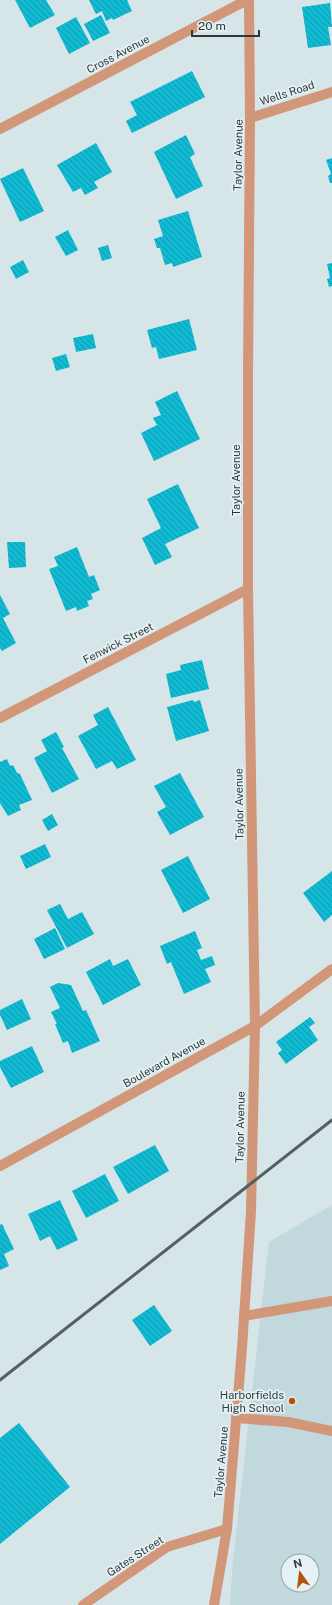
<svg xmlns="http://www.w3.org/2000/svg" width="332" height="1605" viewBox="0 0 332 1605" font-family="'Public Sans',sans-serif">
  <defs>
    <pattern id="building-back-hatch" width="6" height="6" patternUnits="userSpaceOnUse"><rect width="6" height="6" fill="#10bad2"/><path d="M-1 5l2 2M0 0l6 6M5-1l2 2" fill="none" stroke="#1098ab"/></pattern>
  </defs>
  <rect width="100%" height="100%" fill="#d6e5e8"/>
  <path fill="#c1d8dd" fill-rule="evenodd" d="M332,1205V1605H230L233,1560L269,1242ZM288,1561H312V1585H288Z"/>
  <g fill="url(#building-back-hatch)">
    <polygon points="15,0 46,0 55,15 30,28"/>
    <polygon points="89,0 127,0 132,11 113,20 112,18 106,21 102,11 96,14"/>
    <polygon points="330,3 332,27 328,27 331,45 308,48 302,7"/>
    <polygon points="101,15 110,33 93,41 84,24"/>
    <polygon points="76,17 90,43 69,54 56,28"/>
    <polygon points="192,71 205,97 132,133 126,121 137,115 130,102"/>
    <polygon points="186,135 195,154 190,157 203,186 176,199 154,152"/>
    <polygon points="96,143 112,172 94,182 98,188 85,195 81,188 73,192 57,165"/>
    <polygon points="332,158 332,183 330,183 328,176 331,174 326,160"/>
    <polygon points="23,168 44,211 20,222 0,179"/>
    <polygon points="188,211 202,257 173,267 172,263 165,265 160,248 157,248 154,239 163,236 158,220"/>
    <polygon points="68,230 78,250 66,256 55,237"/>
    <polygon points="108,245 112,258 102,261 98,248"/>
    <polygon points="23,260 29,272 16,279 10,267"/>
    <polygon points="332,263 332,286 329,287 327,279 330,278 327,264"/>
    <polygon points="189,319 197,350 159,359 156,347 152,348 147,330"/>
    <polygon points="93,334 96,348 76,352 73,338"/>
    <polygon points="66,354 70,367 56,371 52,358"/>
    <polygon points="177,391 200,439 154,461 141,433 157,425 153,418 161,415 155,402"/>
    <polygon points="178,484 199,528 165,544 172,557 155,565 142,538 161,528 147,499"/>
    <polygon points="7,542 25,542 26,567 9,568"/>
    <polygon points="77,547 89,577 94,575 100,590 91,594 93,599 87,601 89,606 77,611 76,607 66,611 49,569 58,566 54,557"/>
    <polygon points="0,595 10,614 3,618 16,643 2,651 0,648"/>
    <polygon points="202,660 209,689 171,698 166,674 181,670 180,665"/>
    <polygon points="193,700 194,702 200,700 209,731 176,741 167,707"/>
    <polygon points="108,707 136,760 117,769 112,761 96,769 78,736 98,725 93,715"/>
    <polygon points="56,732 64,747 62,748 79,779 52,793 34,758 47,751 41,740"/>
    <polygon points="7,759 10,766 13,765 17,773 20,774 32,800 19,805 21,810 8,816 0,803 0,762"/>
    <polygon points="180,773 204,817 170,835 157,812 166,807 154,786"/>
    <polygon points="52,814 58,825 48,831 42,820"/>
    <polygon points="45,844 51,857 26,869 20,856"/>
    <polygon points="188,856 210,899 183,913 161,870"/>
    <polygon points="332,871 332,915 324,922 303,893"/>
    <polygon points="60,904 68,919 82,912 94,934 67,948 47,910"/>
    <polygon points="55,928 65,949 44,959 34,939"/>
    <polygon points="195,931 202,948 197,950 201,960 212,956 215,965 205,969 211,982 184,994 171,962 167,964 160,946"/>
    <polygon points="110,959 113,966 128,959 141,985 103,1005 86,972"/>
    <polygon points="58,983 71,985 83,1011 86,1010 100,1041 72,1053 68,1041 63,1043 55,1024 57,1024 51,1012 60,1008 50,987"/>
    <polygon points="22,999 31,1019 7,1030 0,1015 0,1010"/>
    <polygon points="310,1017 315,1023 309,1027 318,1040 286,1064 278,1053 282,1050 276,1042"/>
    <polygon points="32,1046 44,1072 11,1088 0,1067 0,1061"/>
    <polygon points="155,1145 169,1171 128,1194 113,1167"/>
    <polygon points="105,1174 119,1201 86,1218 72,1191"/>
    <polygon points="60,1200 78,1240 57,1250 50,1236 40,1241 28,1214"/>
    <polygon points="2,1224 14,1249 4,1254 9,1266 0,1270 0,1225"/>
    <polygon points="154,1305 172,1331 150,1346 132,1320"/>
    <polygon points="19,1423 70,1487 0,1544 0,1438"/>
  </g>
  <g fill="none" stroke-linecap="round" stroke-linejoin="round">
    <g stroke="#d19778" stroke-width="10">
      <polyline points="244,1316 332,1301"/>
      <polyline points="236,1418 288,1422 332,1431"/>
    </g>
    <g stroke="#d19778" stroke-width="10">
      <polyline points="250,118 332,92"/>
      <polyline points="0,129 247,0"/>
      <polyline points="0,718 248,589"/>
      <polyline points="0,1166 255,1026 332,969"/>
      <polyline points="83,1605 167,1547 227,1529"/>
      <polyline points="214,1605 227,1529 242,1348 251,1211 255,1026 248,589 248,373 250,118 249,0"/>
    </g>
    <polyline stroke="#575f60" stroke-width="3" points="0,1380 332,1120"/>
  </g>
  <circle fill="#b45311" stroke="#e4f2f5" stroke-width="1.5" cx="292" cy="1401" r="4"/>
  <g text-anchor="middle" stroke-width="3.5" stroke-linejoin="round" paint-order="stroke">
    <g font-size="11" fill="#313738" stroke="#e4f2f5">
      <text transform="translate(118 54) rotate(-28)" y="4">Cross Avenue</text>
      <text transform="translate(287 93) rotate(-18)" y="4">Wells Road</text>
      <text transform="translate(238 155) rotate(-89)" y="4">Taylor Avenue</text>
      <text transform="translate(236 480) rotate(-90)" y="4">Taylor Avenue</text>
      <text transform="translate(118 643) rotate(-27)" y="4">Fenwick Street</text>
      <text transform="translate(239 804) rotate(-91)" y="4">Taylor Avenue</text>
      <text transform="translate(164 1062) rotate(-29)" y="4">Boulevard Avenue</text>
      <text transform="translate(240 1127) rotate(-89)" y="4">Taylor Avenue</text>
      <text transform="translate(221 1462) rotate(-85)" y="4">Taylor Avenue</text>
      <text transform="translate(135 1556) rotate(-33)" y="4">Gates Street</text>
    </g>
    <g font-size="11" fill="#313738" stroke="#e4f2f5" text-anchor="end">
      <text x="284" y="1399">Harborfields<tspan x="284" dy="13">High School</tspan></text>
    </g>
  </g>
  <g transform="translate(300 1573) rotate(346)"><circle r="19" fill="#e4f2f5" stroke="#9ca7a9"/>
  <path d="M0-3L7 15L0 10L-7 15Z" fill="#b45311"/>
  <text y="-6" font-size="11" font-weight="bold" text-anchor="middle" fill="#313738">N</text>
  </g>
  <path d="M192 30v6h67v-6" fill="none" stroke="#313738" stroke-width="2"/>
  <text x="198" y="30" font-size="12" fill="#313738" stroke="#e4f2f5" stroke-width="3" paint-order="stroke">20 m</text>
</svg>
